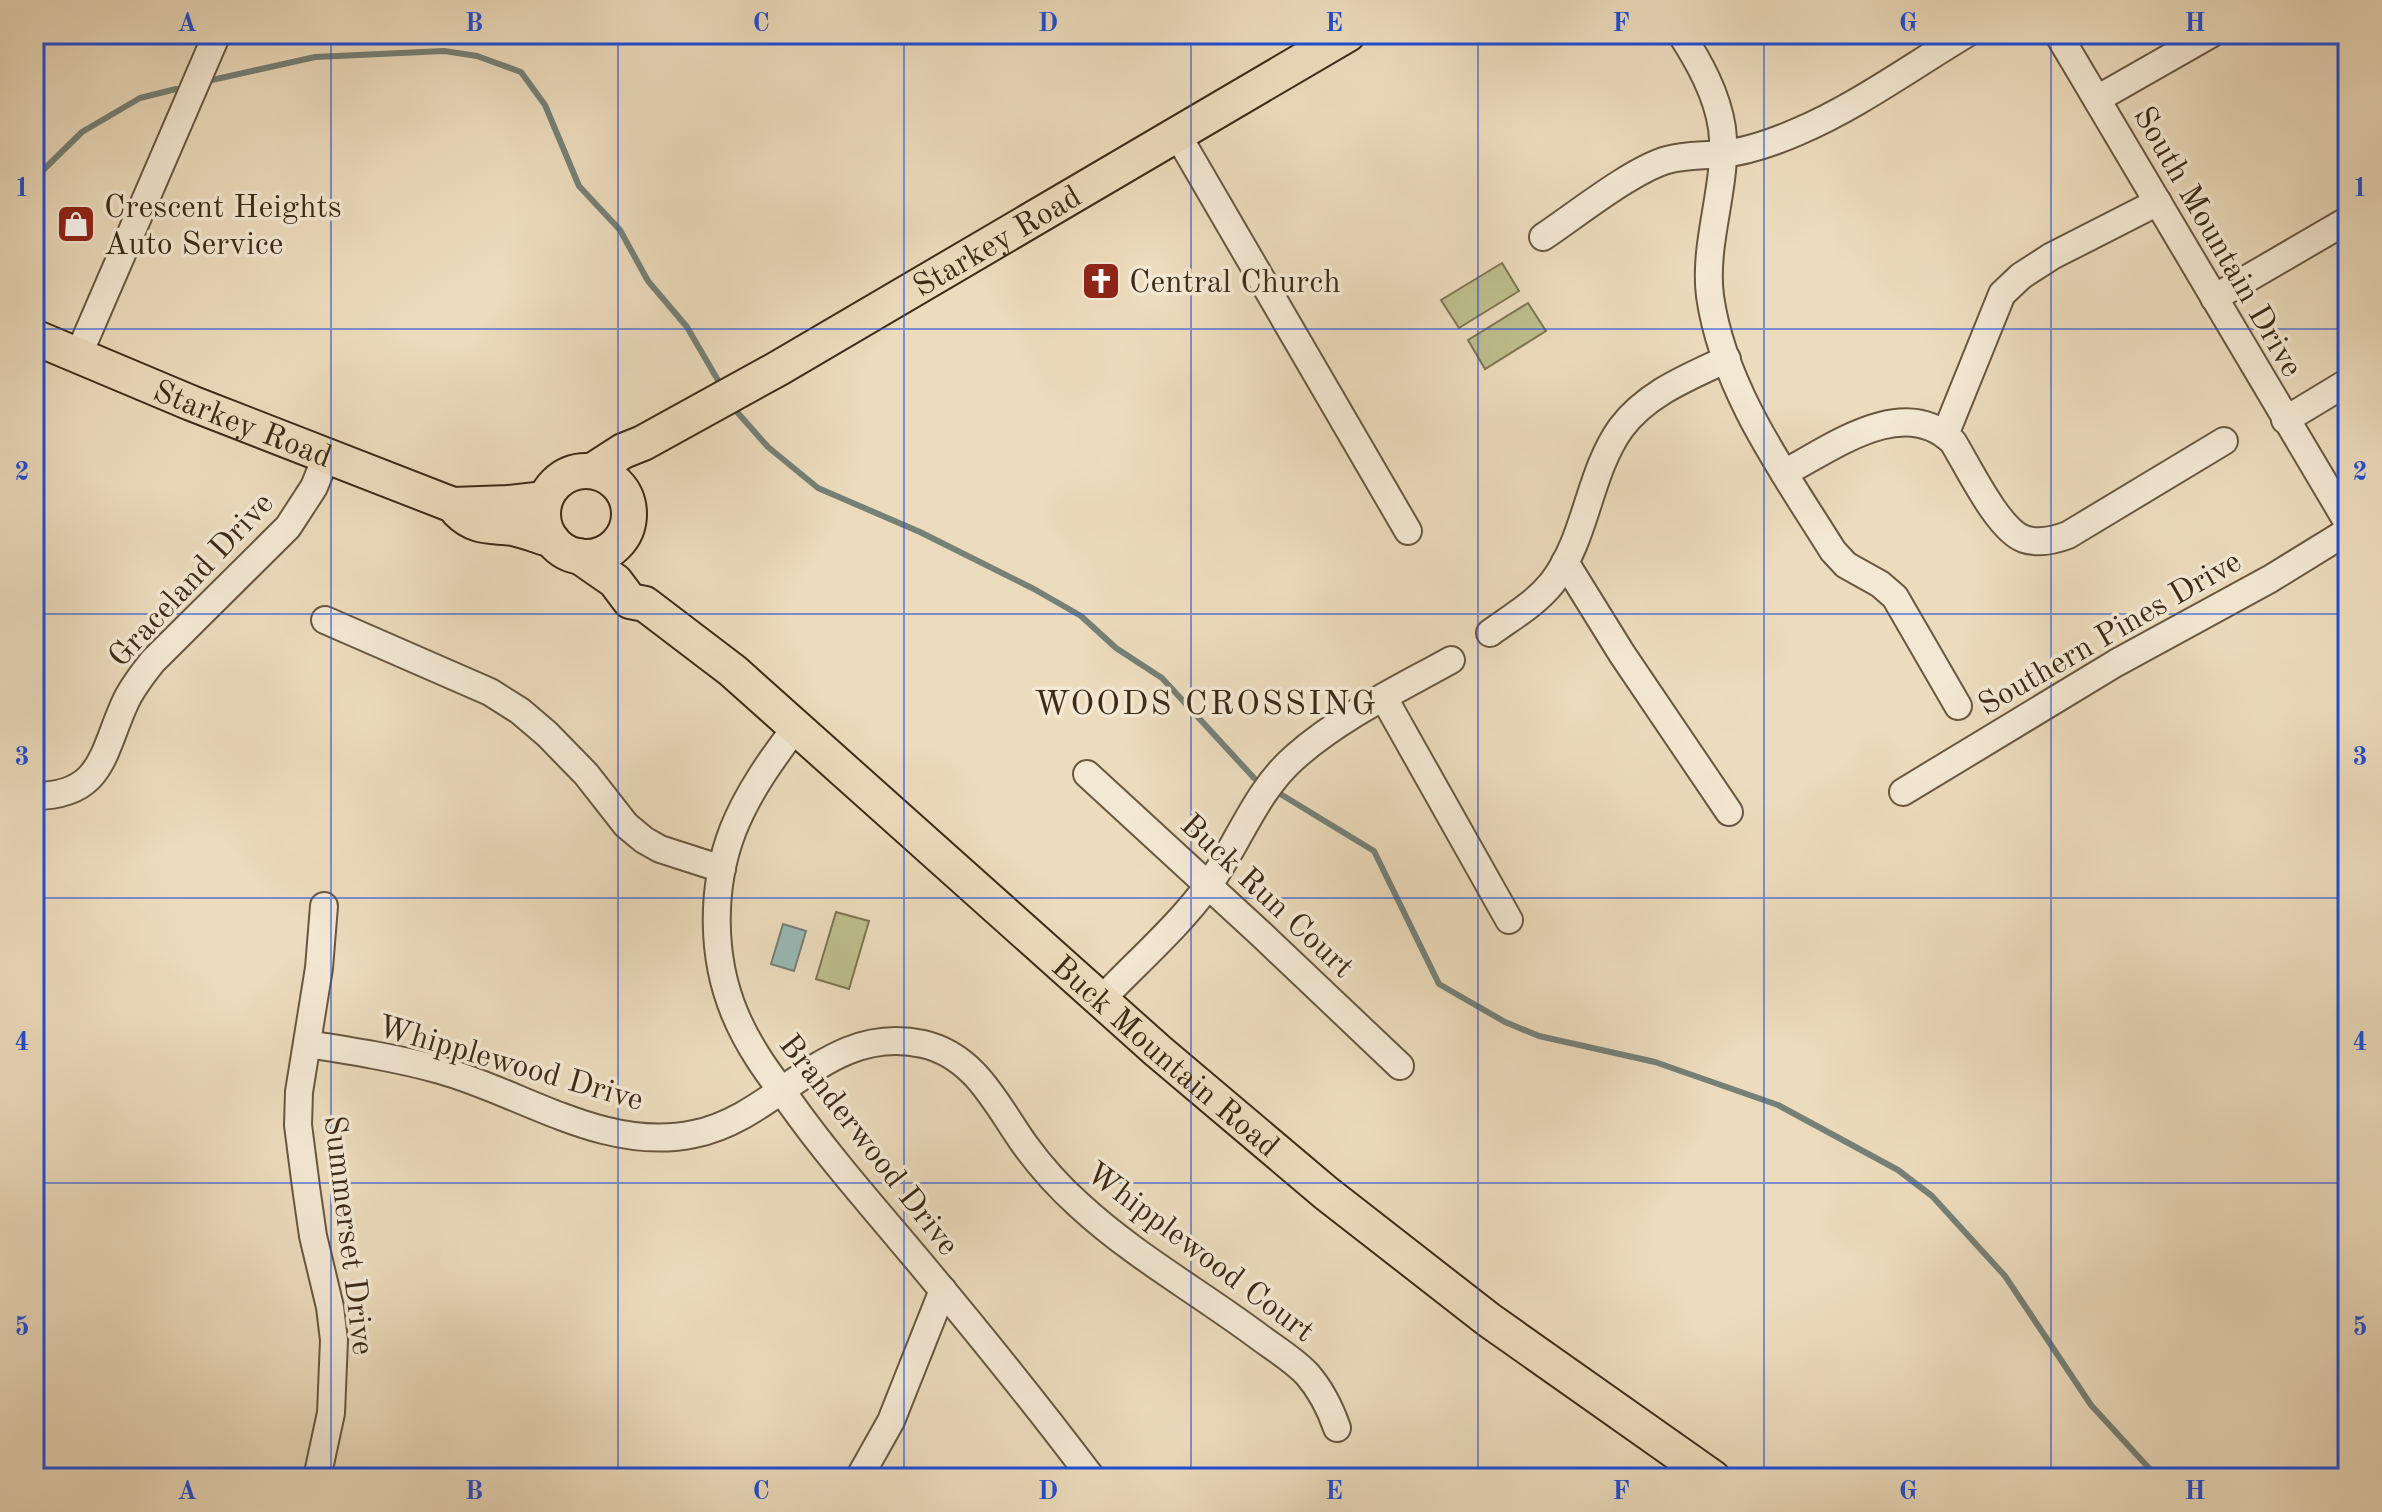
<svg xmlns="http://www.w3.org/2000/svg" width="2382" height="1512" viewBox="0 0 2382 1512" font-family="'Old Standard TT',serif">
  <rect width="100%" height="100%" fill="#ecdbbc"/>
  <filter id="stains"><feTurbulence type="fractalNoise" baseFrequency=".0025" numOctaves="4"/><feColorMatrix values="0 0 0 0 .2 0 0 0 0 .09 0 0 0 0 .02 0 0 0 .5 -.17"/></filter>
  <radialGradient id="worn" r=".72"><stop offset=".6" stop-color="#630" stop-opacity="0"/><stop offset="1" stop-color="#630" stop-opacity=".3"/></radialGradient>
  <g fill="#bebe8d" stroke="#7e7452" stroke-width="2">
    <polygon points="1502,263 1519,291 1459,328 1441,300"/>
    <polygon points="1528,303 1546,331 1485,369 1468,340"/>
    <polygon points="836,912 869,921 849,989 816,979"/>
  </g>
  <polygon fill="#9ab9b7" stroke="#758077" stroke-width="2" points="783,924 806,931 794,971 771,964"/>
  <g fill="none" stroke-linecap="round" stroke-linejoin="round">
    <g stroke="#758077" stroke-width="6">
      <polyline points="212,80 315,57 444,51 477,56 521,72 545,105 579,186 620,230 648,281 687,327 719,382"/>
      <polyline points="34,179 82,132 140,98 176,89"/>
      <polyline points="737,412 768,447 818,488 920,532 1034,589 1081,616 1116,648 1162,678 1254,778"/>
      <polyline points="1282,795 1374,851 1439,984 1505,1022 1539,1036 1655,1062 1778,1105 1898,1170 1932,1196 2005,1276 2091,1405 2158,1478"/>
    </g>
    <g stroke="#695740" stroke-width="30">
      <g id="minor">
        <path d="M1681,34C1699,62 1717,94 1722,128C1729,184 1703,240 1710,296C1723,389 1785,474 1833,551L1846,565L1880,584L1895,597L1958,706"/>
        <polyline points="2058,34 2348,523"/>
        <polyline points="2097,99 2211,34"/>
        <polyline points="1177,134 1408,531"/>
        <path d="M1543,237C1576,215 1632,170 1667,160C1685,155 1703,156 1721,154C1747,152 1774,142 1797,132C1856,107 1911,67 1966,34"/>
        <polyline points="2214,298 2348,220"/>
        <polyline points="78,356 217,34"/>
        <polyline points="2285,420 2348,382"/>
        <polyline points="1945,435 2002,294 2021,276 2052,256 2158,202"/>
        <path d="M1784,473C1832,448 1904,393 1953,442C1968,466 1998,530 2024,539C2039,544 2055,540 2068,535L2224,441"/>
        <polyline points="1565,562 1622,654 1729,812"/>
        <polyline points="325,620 490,692 520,711 547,734 586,774 626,825 644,840 660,849 722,869"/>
        <path d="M1490,633C1512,617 1535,604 1552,583C1587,538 1588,474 1621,428C1647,393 1689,377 1727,359"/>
        <polyline points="1384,698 1509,920"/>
        <path d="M796,727C772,759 748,792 733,830C711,887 711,957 735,1014C748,1046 768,1073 789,1101C823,1149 861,1193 899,1238C965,1316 1030,1396 1092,1478"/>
        <polyline points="1087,774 1262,935 1400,1066"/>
        <polyline points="1903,792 2116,663 2270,579 2348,531"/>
        <path d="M34,796C103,796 102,753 125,703C132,687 143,674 153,661L288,527L314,487L326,457"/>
        <path d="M1101,1000C1137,962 1179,926 1210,883C1239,842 1256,791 1295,757C1340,717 1399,689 1451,660"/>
        <path d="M307,1044C352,1051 397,1058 440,1070C523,1093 605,1153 694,1134C779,1117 827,1023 923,1044C976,1056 997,1106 1025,1145C1041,1167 1059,1187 1079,1205C1133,1255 1199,1292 1258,1336C1274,1348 1294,1360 1307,1374C1321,1390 1330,1408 1337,1428"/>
        <polyline points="317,1478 331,1413 334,1340 330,1307 313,1236 306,1187 298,1125 299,1092 319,968 324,906"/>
        <polyline points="859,1478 891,1421 943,1290"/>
      </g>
    </g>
    <g stroke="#3d2b17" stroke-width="38">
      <g id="major">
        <path id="s1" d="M34,337L191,403L453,505L508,503L545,499"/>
        <path id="s2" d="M592,471L623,451L643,443L779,368L1348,34"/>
        <circle cx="586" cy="514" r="43"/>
        <path d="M458,511C476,529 491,525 513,528C526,531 539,536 552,540"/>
        <path id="s3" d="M579,556L615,581L630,601L645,604L733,671L1158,1051L1326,1193L1489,1320L1713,1478"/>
      </g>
    </g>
    <use href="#minor" stroke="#f3e8d3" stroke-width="26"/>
    <use href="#major" stroke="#ecdbbc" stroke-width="34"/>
  </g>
  <path fill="none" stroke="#1d4ed8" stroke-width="2" stroke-opacity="0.55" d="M331,34V1478M618,34V1478M904,34V1478M1191,34V1478M1478,34V1478M1764,34V1478M2051,34V1478M34,329H2348M34,614H2348M34,898H2348M34,1183H2348"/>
  <defs>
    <g id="shop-square" transform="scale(2)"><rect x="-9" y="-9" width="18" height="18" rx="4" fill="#8f2418" stroke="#f3e8d3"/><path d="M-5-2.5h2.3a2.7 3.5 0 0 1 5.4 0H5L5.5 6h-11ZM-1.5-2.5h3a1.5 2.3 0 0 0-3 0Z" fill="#fff"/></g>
    <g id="church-square" transform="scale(2)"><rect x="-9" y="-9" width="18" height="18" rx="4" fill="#8f2418" stroke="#f3e8d3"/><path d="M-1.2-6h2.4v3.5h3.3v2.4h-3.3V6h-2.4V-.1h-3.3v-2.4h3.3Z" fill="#fff"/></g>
  </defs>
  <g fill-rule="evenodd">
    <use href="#shop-square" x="76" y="224"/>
    <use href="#church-square" x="1101" y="281"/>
  </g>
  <g text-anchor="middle" stroke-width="7" stroke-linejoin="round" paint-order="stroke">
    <g font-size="32" fill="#3d2b17" stroke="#f3e8d3" text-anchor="start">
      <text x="104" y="217">Crescent Heights<tspan x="104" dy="37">Auto Service</tspan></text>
      <text x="1129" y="292">Central Church</text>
    </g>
    <g font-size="32" fill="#3d2b17" stroke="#f3e8d3">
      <text dy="11" stroke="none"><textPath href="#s2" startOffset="466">Starkey Road</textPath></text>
      <text transform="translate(2219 241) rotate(60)" y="11">South Mountain Drive</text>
      <text dy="11" stroke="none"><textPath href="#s1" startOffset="226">Starkey Road</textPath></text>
      <text transform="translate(190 579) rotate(-47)" y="11">Graceland Drive</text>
      <text transform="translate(2109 632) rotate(-30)" y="11">Southern Pines Drive</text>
      <text transform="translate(1268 895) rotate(43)" y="11">Buck Run Court</text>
      <text dy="11" stroke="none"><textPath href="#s3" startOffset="774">Buck Mountain Road</textPath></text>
      <text transform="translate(511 1062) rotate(16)" y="11">Whipplewood Drive</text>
      <text transform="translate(870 1144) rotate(52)" y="11">Branderwood Drive</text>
      <text transform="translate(350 1235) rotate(83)" y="11">Summerset Drive</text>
      <text transform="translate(1201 1251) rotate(37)" y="11">Whipplewood Court</text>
    </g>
    <g font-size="34" letter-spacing="2" fill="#3d2b17" stroke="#f3e8d3">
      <text x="1206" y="714">WOODS CROSSING</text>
    </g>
  </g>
  <rect width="2382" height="1512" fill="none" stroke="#ecdbbc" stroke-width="88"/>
  <rect x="44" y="44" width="2294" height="1424" fill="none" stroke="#1d4ed8" stroke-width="3"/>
  <g font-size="26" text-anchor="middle" font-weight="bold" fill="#1d4ed8">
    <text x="187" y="31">A</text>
    <text x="474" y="31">B</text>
    <text x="761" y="31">C</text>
    <text x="1048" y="31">D</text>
    <text x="1334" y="31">E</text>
    <text x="1621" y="31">F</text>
    <text x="1908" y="31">G</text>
    <text x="2195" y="31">H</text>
    <text x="22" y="196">1</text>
    <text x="2360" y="196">1</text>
    <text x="22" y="480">2</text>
    <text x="2360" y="480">2</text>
    <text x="22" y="765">3</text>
    <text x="2360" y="765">3</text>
    <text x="22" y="1050">4</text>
    <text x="2360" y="1050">4</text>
    <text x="22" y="1335">5</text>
    <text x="2360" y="1335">5</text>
    <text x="187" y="1499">A</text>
    <text x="474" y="1499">B</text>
    <text x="761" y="1499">C</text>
    <text x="1048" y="1499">D</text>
    <text x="1334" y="1499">E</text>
    <text x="1621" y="1499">F</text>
    <text x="1908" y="1499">G</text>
    <text x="2195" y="1499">H</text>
  </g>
  <rect width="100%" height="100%" filter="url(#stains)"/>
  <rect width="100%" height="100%" fill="url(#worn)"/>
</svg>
